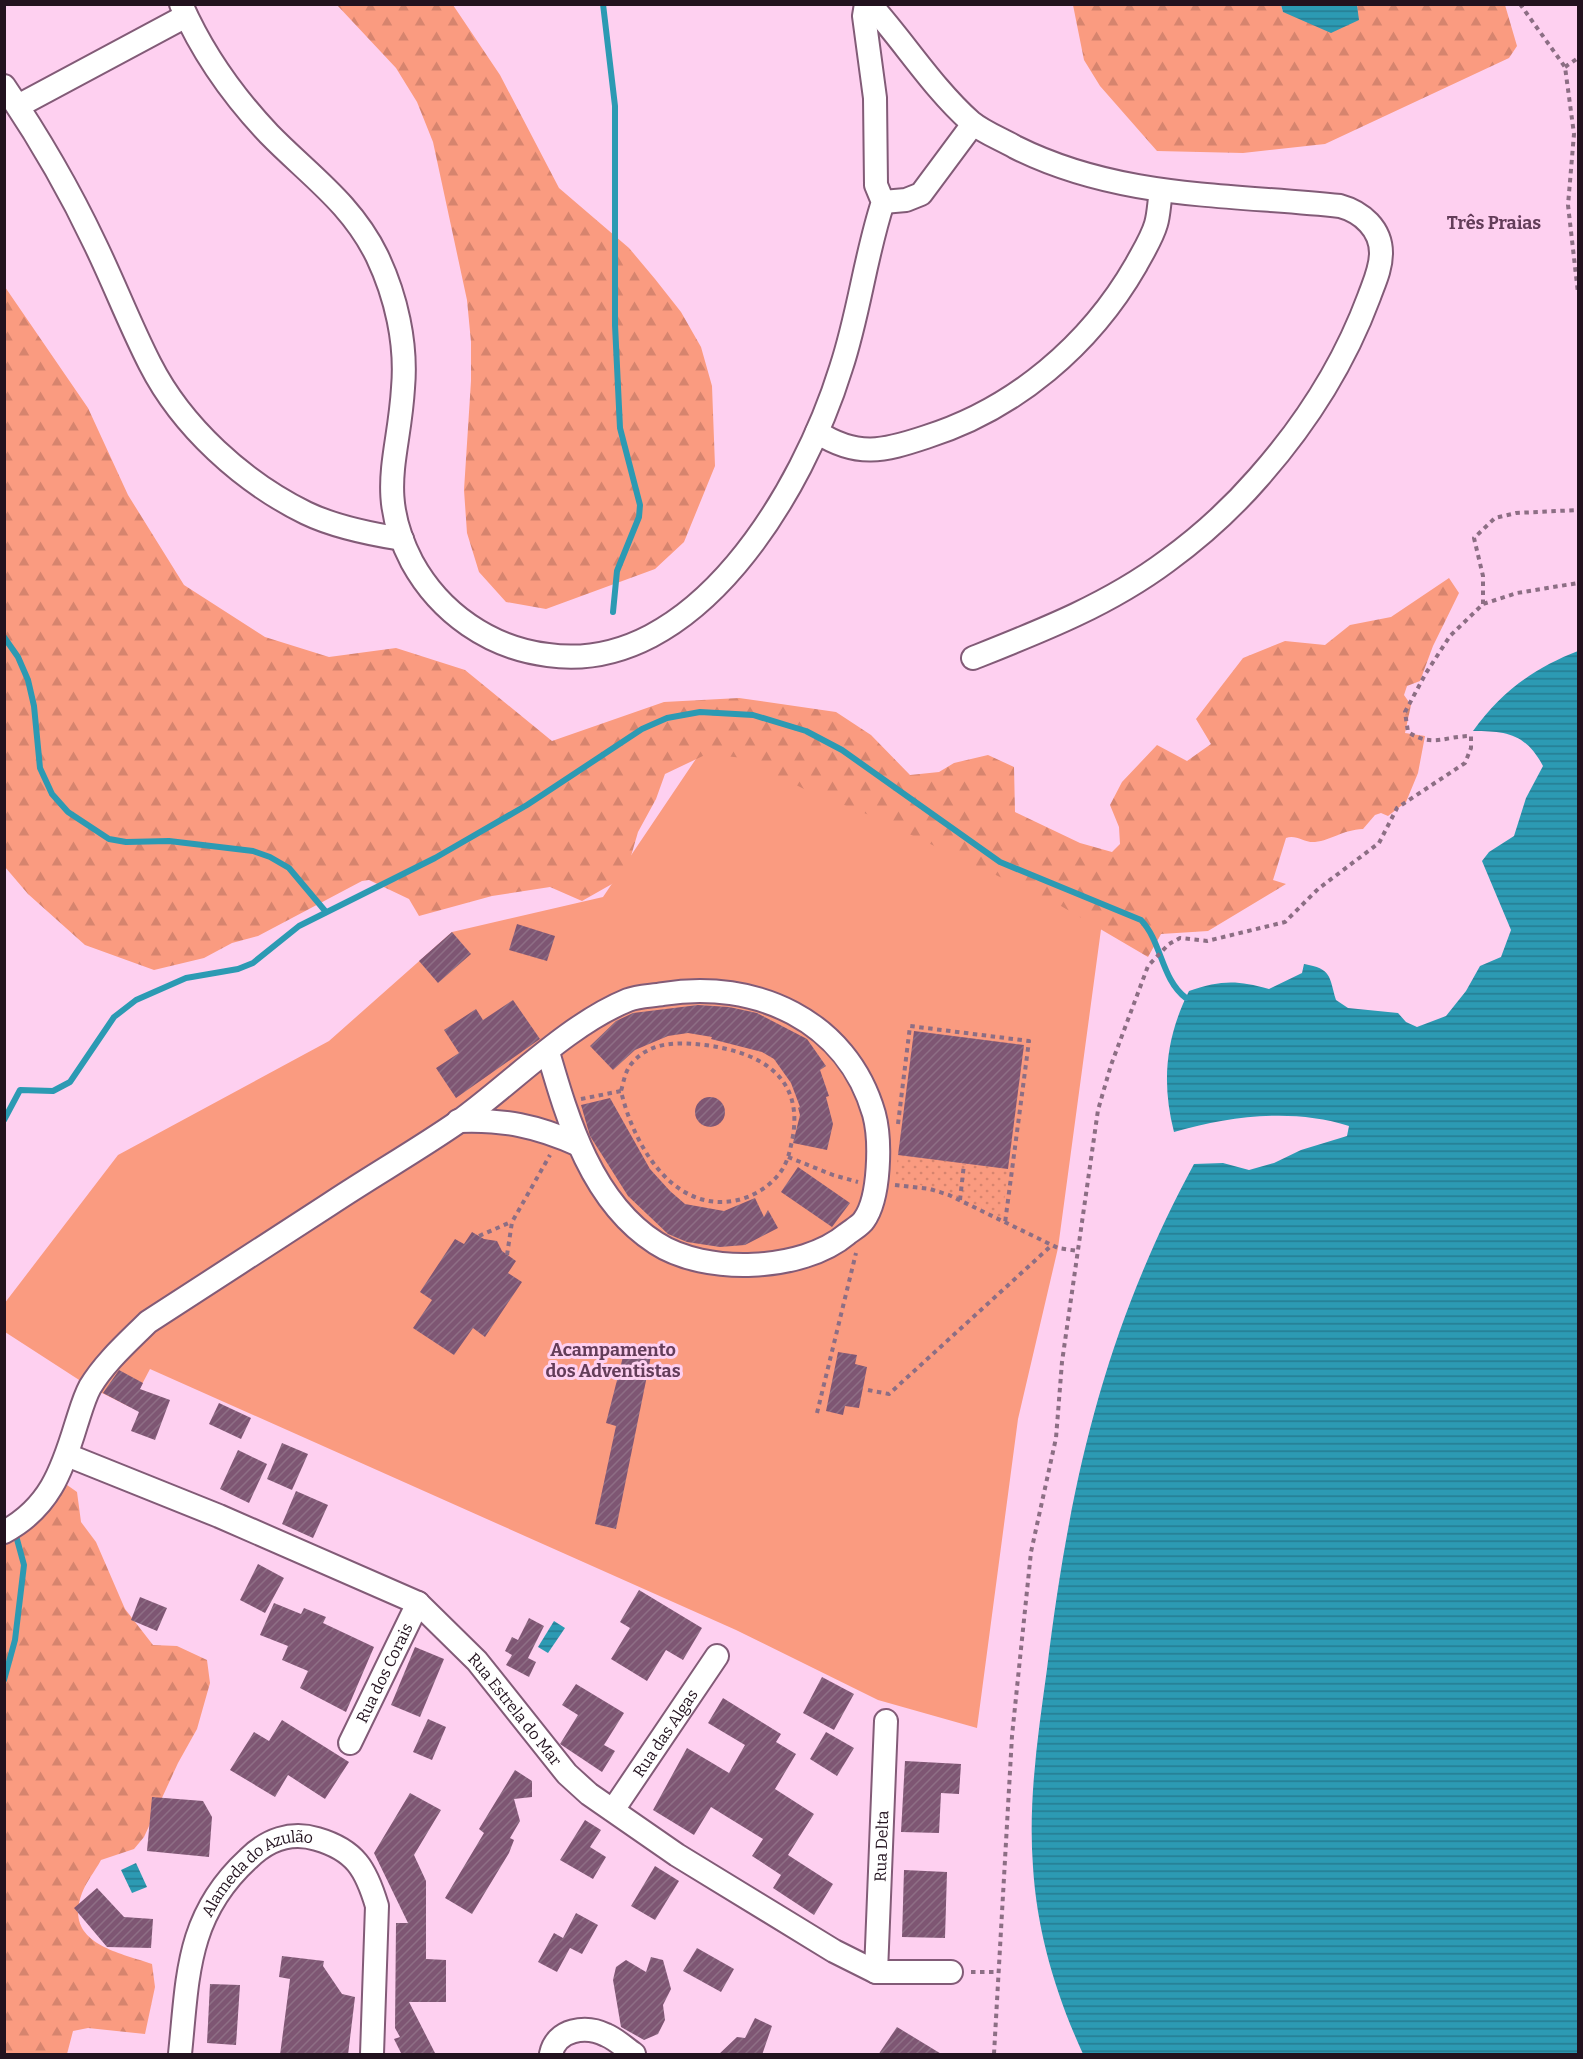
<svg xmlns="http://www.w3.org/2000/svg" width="1583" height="2059" viewBox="0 0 1583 2059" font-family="Bitter,serif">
  <defs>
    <pattern id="forest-firs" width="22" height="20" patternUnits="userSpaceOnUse" patternTransform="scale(1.5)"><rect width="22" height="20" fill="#fa9b80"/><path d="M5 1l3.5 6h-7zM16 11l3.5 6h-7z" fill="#d6846e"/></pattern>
    <pattern id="garden-dots" width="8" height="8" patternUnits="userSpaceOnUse" patternTransform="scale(1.5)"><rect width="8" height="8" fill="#fa9b80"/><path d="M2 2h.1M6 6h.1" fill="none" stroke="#d6846e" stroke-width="1.8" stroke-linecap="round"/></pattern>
    <pattern id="water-rules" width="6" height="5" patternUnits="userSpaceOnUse" patternTransform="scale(1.5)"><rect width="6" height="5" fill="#2c9ab3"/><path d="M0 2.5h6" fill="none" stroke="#257c91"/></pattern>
    <pattern id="building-hatch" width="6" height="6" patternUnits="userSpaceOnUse" patternTransform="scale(1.5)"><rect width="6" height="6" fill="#7e5673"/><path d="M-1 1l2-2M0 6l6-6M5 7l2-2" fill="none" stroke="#8e6e85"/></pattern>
  </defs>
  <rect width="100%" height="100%" fill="#fed0f0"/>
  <polygon fill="#fa9b80" points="712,735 1102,922 1058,1248 1018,1419 977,1728 878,1700 736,1630 150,1369 130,1407 90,1387 5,1332 4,1304 118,1155 329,1041 452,932 603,897"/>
  <g fill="url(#forest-firs)">
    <polygon points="337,5 453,5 500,75 559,188 629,248 655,279 681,312 701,347 712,386 715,466 684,542 655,569 546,609 506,602 479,572 467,533 464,490 471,381 471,342 467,300 433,142 417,102 396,68"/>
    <polygon points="1073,5 1281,5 1283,12 1358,20 1357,5 1505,5 1517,46 1509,58 1325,144 1243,153 1157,151 1100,86 1084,60"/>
    <path d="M5,287L88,408L128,495L184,585L265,637L329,657L396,648L465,670L552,741L664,702L739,698L836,712L871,735L910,775L939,772L954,763L988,755L1014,767L1015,812L1080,843L1112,852L1120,844L1119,827L1110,805L1122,782L1157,745L1187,761L1211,744L1196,719L1243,658L1285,641L1325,645L1350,625L1391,617L1449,578L1459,593L1433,646L1420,681L1407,686L1404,695L1411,705L1405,733L1425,736L1418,773L1406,802L1388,816L1381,813L1375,815L1363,829C1342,830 1332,840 1315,842C1304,843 1296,834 1286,838L1273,880L1286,884L1208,931L1161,934L1148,957L1061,906L869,815L804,789L743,758L707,754L665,774L656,799L638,832L627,870L612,884L582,901L550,887L492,896L419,916L409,899L369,880L362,881L258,936L232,943L204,958L154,970L85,945L28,894L5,867Z"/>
    <path d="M60,1480L77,1492L81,1522L96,1542L125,1609L153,1645L177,1646L207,1660L210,1683L197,1729L178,1763L144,1837L134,1849L101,1860C95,1871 86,1882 82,1893C63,1943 117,1952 152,1964L155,1987L145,2034L88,2028L73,2031L67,2054H5V1523Z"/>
  </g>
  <path fill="url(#garden-dots)" d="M898,1155L1008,1169L1002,1218C967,1200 936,1185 895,1181Z"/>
  <g fill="url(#water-rules)">
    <polygon points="1281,5 1357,5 1359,20 1331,33 1283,12"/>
    <path d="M1578,651V2054H1083C1056,1995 1037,1932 1033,1867C1028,1800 1038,1735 1047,1669C1070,1482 1104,1331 1194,1164L1223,1163L1249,1170L1274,1163L1301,1150L1347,1136L1349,1126C1292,1108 1231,1116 1174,1132C1161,1082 1166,1037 1189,991C1221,980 1237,980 1269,989L1302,973L1304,964C1332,969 1329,976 1336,1000L1348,1008L1398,1013L1406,1022L1417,1027L1446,1016L1466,991L1480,966L1501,957L1511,930L1482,861L1489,852L1514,836L1526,798L1543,766C1526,734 1507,731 1473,731C1501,692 1534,668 1578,651Z"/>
    <polygon points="554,1621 565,1628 548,1653 538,1647"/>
    <polygon points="136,1863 147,1887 132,1893 121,1870"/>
  </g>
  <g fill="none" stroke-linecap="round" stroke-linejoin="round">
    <g stroke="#2c9ab3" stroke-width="6">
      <polyline points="603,4 615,106 615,325 620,428 640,505 639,517 617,571 613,612"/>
      <polyline points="4,637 18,657 28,680 34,706 40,768 52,794 68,812 109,839 126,842 169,841 253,851 270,857 289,868 326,912"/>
      <path d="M4,1120L20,1090L53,1091L70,1082L114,1017L136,1000L186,978L238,969L253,963L299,926L435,858L527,805L642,729L667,718L700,712L753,715L806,731L842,750L1000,862L1141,920C1162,942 1161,979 1186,998"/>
      <polyline points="4,1680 15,1640 24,1565 15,1532"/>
    </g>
  </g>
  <g fill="url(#building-hatch)">
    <polygon points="517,924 555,936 547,961 509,950"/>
    <polygon points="452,932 471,954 438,983 419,961"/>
    <polygon points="513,1000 540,1039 456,1098 436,1068 459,1053 444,1030 476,1009 483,1020"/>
    <polygon points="698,1005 729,1007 757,1013 807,1039 826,1066 820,1070 829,1096 826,1097 833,1124 827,1150 793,1143 800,1115 798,1108 800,1107 791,1083 774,1059 762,1052 711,1039 712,1037 688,1033 668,1036 635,1050 613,1070 590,1046 616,1021 633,1013"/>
    <polygon points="914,1031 1024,1045 1008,1169 898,1155"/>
    <circle cx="710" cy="1112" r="15"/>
    <polygon points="610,1098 650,1169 670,1191 685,1204 724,1211 755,1198 764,1217 768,1210 778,1228 745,1245 720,1247 687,1242 668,1234 628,1196 590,1136 581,1105"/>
    <polygon points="798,1167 850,1203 832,1227 781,1192"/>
    <polygon points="472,1232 484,1239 497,1241 502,1251 516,1261 508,1273 522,1282 485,1337 473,1328 454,1355 413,1328 432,1300 420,1292 455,1239 464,1244"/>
    <polygon points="626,1345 652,1351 616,1529 595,1524 616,1426 606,1423"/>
    <polygon points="838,1352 857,1355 855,1364 867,1367 859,1408 845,1406 843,1415 826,1411"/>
    <polygon points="119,1370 143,1383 140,1389 170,1400 155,1440 131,1431 139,1412 103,1393"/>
    <polygon points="219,1403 251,1418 241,1439 209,1424"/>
    <polygon points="282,1443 308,1454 292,1490 267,1479"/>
    <polygon points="238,1450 267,1464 249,1503 220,1489"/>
    <polygon points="296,1491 328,1505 313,1538 282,1524"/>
    <polygon points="258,1564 284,1578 265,1613 240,1600"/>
    <polygon points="639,1590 702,1628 683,1660 666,1650 647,1681 611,1659 630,1628 620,1622"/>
    <polygon points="140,1597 167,1608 157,1631 131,1620"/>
    <polygon points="274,1603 301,1614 304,1608 326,1617 323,1623 374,1647 346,1712 300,1688 308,1671 282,1660 288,1646 260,1635"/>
    <polygon points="529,1618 544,1626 528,1658 536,1662 529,1677 506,1665 512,1655 505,1651 512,1637 518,1640"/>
    <polygon points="415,1647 444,1659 420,1717 391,1705"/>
    <polygon points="822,1677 854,1694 834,1730 803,1713"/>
    <polygon points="576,1684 624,1713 604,1745 615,1751 602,1772 560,1744 578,1715 562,1705"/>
    <polygon points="723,1698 781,1734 776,1742 796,1754 775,1789 814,1814 788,1855 833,1884 814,1915 773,1888 781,1875 752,1856 763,1839 711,1807 694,1835 653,1810 687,1748 729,1773 745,1745 708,1723"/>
    <polygon points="428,1719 446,1727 432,1760 413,1752"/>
    <polygon points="282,1720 349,1762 325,1799 288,1775 275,1797 230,1770 254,1732 269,1741"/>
    <polygon points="826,1732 854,1748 837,1776 810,1759"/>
    <polygon points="905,1761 961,1764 959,1794 941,1793 939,1833 901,1832"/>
    <polygon points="515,1770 532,1781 532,1797 514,1799 520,1821 510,1838 514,1840 509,1853 472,1914 445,1898 484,1833 479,1829"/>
    <polygon points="410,1793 441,1810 414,1855 426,1881 426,1959 446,1960 446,2002 409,2002 436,2055 402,2055 394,2039 400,2037 395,2028 396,1923 408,1923 374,1853"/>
    <polygon points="152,1797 203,1801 212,1817 209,1857 147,1851"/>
    <polygon points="585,1820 601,1830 590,1847 606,1857 593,1879 560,1860"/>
    <polygon points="655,1866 679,1881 655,1920 631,1906"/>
    <polygon points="904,1870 947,1872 945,1938 902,1937"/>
    <polygon points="97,1888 124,1917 153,1919 151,1948 107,1947 74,1908"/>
    <polygon points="576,1913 598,1925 582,1954 570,1948 557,1972 538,1962 554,1933 563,1938"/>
    <polygon points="697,1948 734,1969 721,1992 683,1971"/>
    <polygon points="282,1956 324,1961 323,1966 342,1994 355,1997 348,2055 280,2055 290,1979 279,1977"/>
    <polygon points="651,1957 663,1960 671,1989 663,2005 665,2020 658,2034 644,2040 621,2027 613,1980 616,1967 626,1960 646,1972"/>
    <polygon points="210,1984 240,1985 236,2045 207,2043"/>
    <polygon points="755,2018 772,2026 762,2055 718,2055 737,2037 745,2038"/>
    <polygon points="897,2027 943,2055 878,2055"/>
  </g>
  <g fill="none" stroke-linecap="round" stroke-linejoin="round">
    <g stroke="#825b77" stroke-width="26">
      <g id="minor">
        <path d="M181,4C202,52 233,96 269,134C309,175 351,203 377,256C396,296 407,343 403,388C399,457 376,493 412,562C440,613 490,648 548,655C696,676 804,488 841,368C859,314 865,257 883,202L876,185L875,98L864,16L866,4"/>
        <path d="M870,4C905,43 932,87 971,122C983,132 1001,139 1015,147C1119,199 1227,194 1340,206C1362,212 1381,229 1381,253C1381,269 1374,283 1369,297C1344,364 1305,425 1258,478C1231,509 1200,537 1167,561C1108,605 1041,631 973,658"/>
        <path d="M4,86C38,136 69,189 95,244C114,283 130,325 150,364C182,427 243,482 306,513C335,527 370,534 402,539"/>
        <polyline points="18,106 186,16"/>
        <polyline points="883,202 906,200 921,194 973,124"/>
        <path d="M817,432C857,458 884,451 926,437C1015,409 1090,345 1136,265C1143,252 1152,238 1156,224C1159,214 1159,202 1161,192"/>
        <path d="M458,1121C502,1119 538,1126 579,1145"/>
        <path id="s1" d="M67,1455L219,1516L418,1603L477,1661L567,1774L589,1794L677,1855L834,1951L876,1972H951"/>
        <path d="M4,1532C49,1508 62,1471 76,1425C80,1413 84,1398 90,1387C105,1362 128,1342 148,1322C209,1283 269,1243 330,1204C372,1176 416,1151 458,1122C511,1084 567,1025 628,1000C638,996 652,996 663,994C755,979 847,1020 874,1114C881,1140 880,1198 864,1220C861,1225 852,1230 847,1234C802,1272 705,1275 656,1243C592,1202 568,1121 548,1052"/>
        <path id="s2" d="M350,1743L418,1603"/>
        <path id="s3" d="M613,1810L717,1656"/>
        <path id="s4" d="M876,1972L886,1721"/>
        <path id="s5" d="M180,2054C188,1977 186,1916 248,1859C267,1840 291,1831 317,1839C355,1850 366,1869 377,1906L372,2054"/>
        <path d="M551,2054C556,2029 586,2025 606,2035C616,2039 625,2048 634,2054"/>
      </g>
    </g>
    <g stroke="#8c6e84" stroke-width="4" stroke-dasharray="4.5 4.5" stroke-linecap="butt">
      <polyline points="1520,4 1565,67 1574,134 1568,205 1578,293"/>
      <polyline points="1565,67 1578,58"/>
      <polyline points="1483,604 1483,576 1474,538 1495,518 1516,513 1578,510"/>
      <path d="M581,1099L621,1091C633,1143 671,1211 733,1201C751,1198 768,1188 779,1174C788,1163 790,1150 793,1136C803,1074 757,1052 705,1045C680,1042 651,1041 633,1062C625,1070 624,1081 621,1091"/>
      <polyline points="898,1124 910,1026 1029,1041 1005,1223"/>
      <polyline points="788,1157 833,1175 858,1182"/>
      <polyline points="895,1185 930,1189 949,1195 1058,1248 1078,1251"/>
      <polyline points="960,1200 964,1164"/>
      <polyline points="479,1236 511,1222"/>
      <polyline points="507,1255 512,1222 550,1155"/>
      <polyline points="868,1390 889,1394 1052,1245"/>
      <polyline points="817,1413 856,1253"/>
      <polyline points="971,1972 997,1972"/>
      <path d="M994,2054L1012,1736L1031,1552L1056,1438L1062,1362L1098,1110L1111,1065L1148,966L1169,944L1180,938L1207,941L1285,922L1318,889L1379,843L1397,808L1465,763L1471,748V736C1444,736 1433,748 1408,732L1405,712L1426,673L1450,636L1483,604L1517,593L1578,583"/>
    </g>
    <use href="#minor" stroke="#fff" stroke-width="22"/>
  </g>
  <g text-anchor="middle" stroke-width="6" stroke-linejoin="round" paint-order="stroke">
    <g font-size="16" fill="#22121e" stroke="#fed0f0">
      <text dy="6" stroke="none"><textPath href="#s2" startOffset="78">Rua dos Corais</textPath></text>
      <text dy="6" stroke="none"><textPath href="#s1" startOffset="525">Rua Estrela do Mar</textPath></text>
      <text dy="6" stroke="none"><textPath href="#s3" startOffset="93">Rua das Algas</textPath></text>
      <text dy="6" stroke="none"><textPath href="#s4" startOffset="126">Rua Delta</textPath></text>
      <text dy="6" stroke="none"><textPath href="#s5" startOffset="213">Alameda do Azulão</textPath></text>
    </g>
    <g font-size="18" font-weight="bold" fill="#633d59" stroke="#fed0f0">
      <text x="1494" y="229">Três Praias</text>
      <text x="613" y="1356">Acampamento<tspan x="613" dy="21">dos Adventistas</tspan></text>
    </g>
  </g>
  <rect width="1583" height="2059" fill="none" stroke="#22121e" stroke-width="12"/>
</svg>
